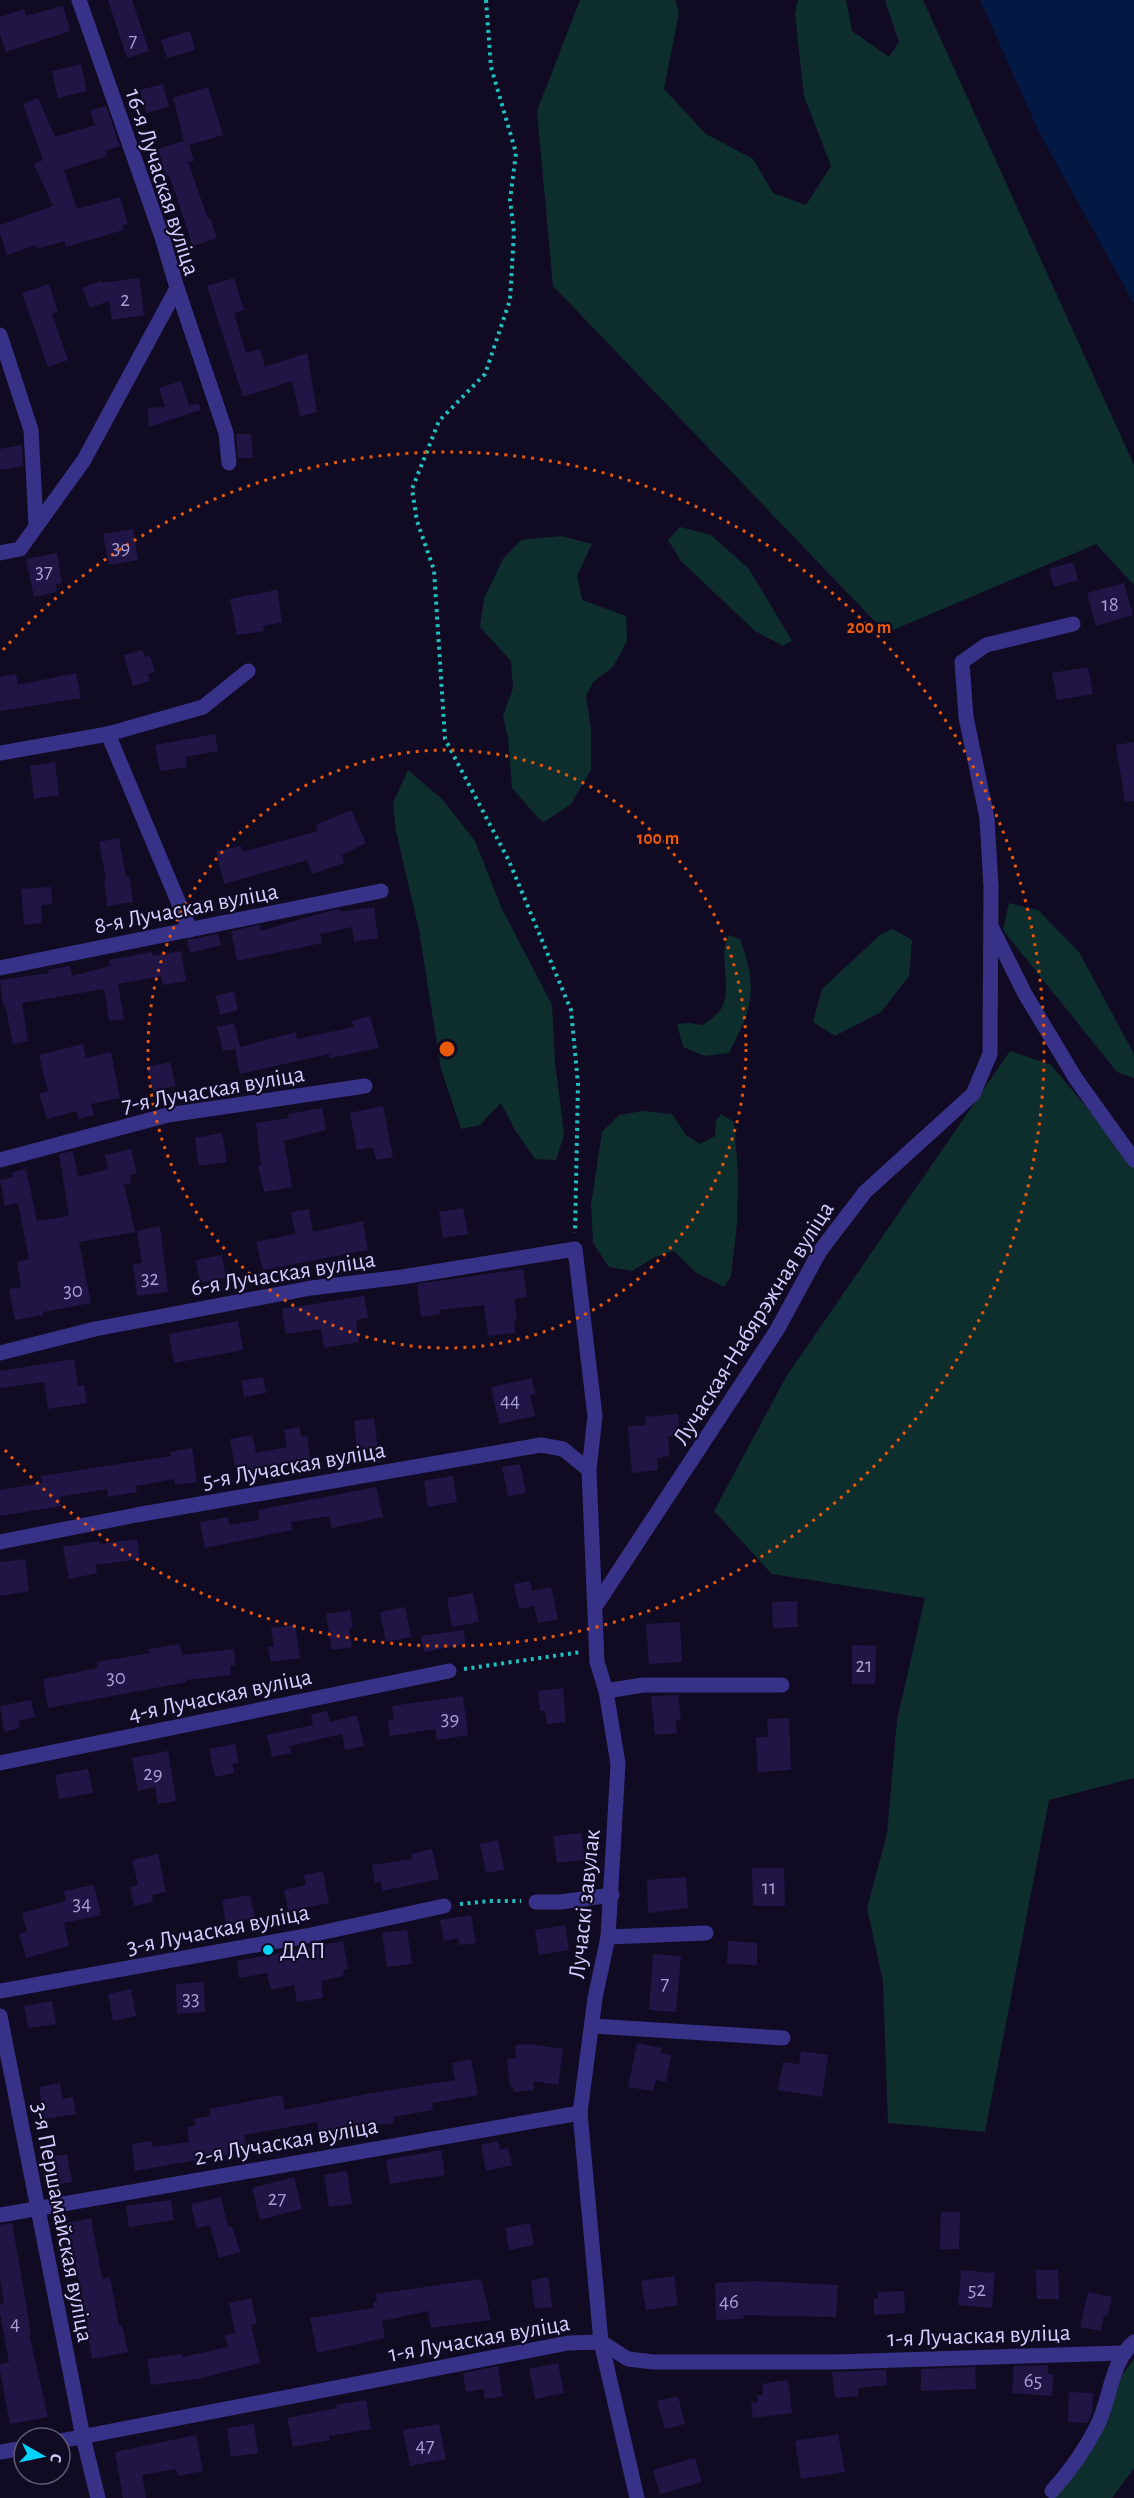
<svg xmlns="http://www.w3.org/2000/svg" width="1134" height="2498" viewBox="0 0 1134 2498" font-family="'Alegreya Sans',sans-serif">
  <rect width="100%" height="100%" fill="#100b23"/>
  <g fill="#0e2e2e">
    <polygon points="580,0 675,0 679,12 664,89 706,134 753,159 773,193 806,205 831,166 804,96 795,13 798,0 846,0 852,31 889,57 899,42 885,0 923,0 1134,465 1134,585 1096,544 886,633 553,286 537,111"/>
    <polygon points="680,527 711,535 749,569 792,641 783,646 755,631 681,561 668,540"/>
    <polygon points="561,536 592,544 577,576 582,600 626,616 627,641 613,667 593,682 586,696 591,729 591,770 571,804 544,822 539,819 512,788 508,737 503,716 513,688 511,661 480,627 484,599 503,559 521,540"/>
    <polygon points="408,770 443,800 475,841 502,909 552,1005 555,1062 564,1135 556,1160 535,1159 515,1130 501,1103 480,1125 461,1129 441,1069 419,930 396,831 393,803"/>
    <polygon points="1009,903 1038,910 1079,952 1134,1054 1134,1078 1117,1072 1003,930"/>
    <polygon points="893,929 912,940 909,976 881,1012 835,1036 813,1022 822,989 881,934"/>
    <path d="M729,935L740,939C758,989 753,1007 729,1053L705,1056L683,1047L677,1024L688,1023L703,1025C708,1021 714,1017 718,1013C736,992 716,955 729,935Z"/>
    <polygon points="1010,1051 1051,1065 1134,1163 1134,1778 1049,1800 985,2132 888,2123 883,1981 867,1908 887,1834 897,1720 925,1598 772,1574 714,1511 786,1377"/>
    <polygon points="643,1111 672,1114 686,1135 700,1144 715,1136 716,1121 721,1114 734,1122 738,1173 737,1224 731,1276 724,1287 695,1272 674,1251 655,1257 632,1271 609,1267 593,1243 591,1205 602,1132 619,1115"/>
    <polygon points="1134,2359 1134,2468 1112,2498 1055,2498 1099,2437 1119,2379"/>
  </g>
  <polygon fill="#041844" points="980,0 1134,0 1134,304 1038,130"/>
  <g fill="#211546">
    <polygon points="108,0 132,0 149,51 127,58"/>
    <polygon points="63,6 70,31 6,52 0,34 0,17 24,9 26,16"/>
    <polygon points="190,31 195,50 167,58 161,40"/>
    <polygon points="81,64 87,91 58,98 52,71"/>
    <polygon points="163,84 169,107 146,113 140,90"/>
    <polygon points="208,87 223,135 189,145 194,161 188,162 208,219 210,218 217,238 193,246 169,175 166,176 158,149 184,141 173,98"/>
    <polygon points="38,98 55,137 95,125 90,110 106,106 120,146 105,151 107,156 64,170 77,209 120,197 128,224 122,225 123,230 66,247 64,241 37,249 36,245 7,255 0,233 0,225 53,206 34,164 43,160 23,104"/>
    <polygon points="139,278 144,315 112,320 109,301 90,308 82,288 101,281 102,283"/>
    <polygon points="234,278 244,310 234,313 246,353 260,349 265,367 307,353 317,412 300,416 292,381 243,397 207,286"/>
    <polygon points="49,284 58,312 52,314 68,360 48,367 22,293"/>
    <polygon points="181,381 189,405 199,404 200,410 149,427 148,408 165,407 159,388"/>
    <polygon points="236,434 251,434 253,458 238,458"/>
    <polygon points="22,445 23,466 0,470 0,449"/>
    <polygon points="133,529 138,560 109,565 103,534"/>
    <polygon points="57,553 62,583 56,584 57,592 34,597 26,559"/>
    <polygon points="1073,562 1078,580 1054,587 1049,569"/>
    <polygon points="1124,583 1133,615 1096,626 1087,593"/>
    <polygon points="277,590 282,622 263,626 264,631 237,635 230,599"/>
    <polygon points="142,650 145,657 150,656 155,672 148,674 150,681 133,686 124,655"/>
    <polygon points="1088,667 1093,694 1057,700 1052,673"/>
    <polygon points="76,673 81,698 0,711 0,677 16,674 18,685"/>
    <polygon points="215,734 218,751 185,757 187,767 160,771 155,745"/>
    <polygon points="1134,742 1134,801 1125,802 1116,745"/>
    <polygon points="55,762 59,795 34,799 30,766"/>
    <polygon points="351,810 366,843 342,855 344,863 312,874 307,860 224,884 216,851 241,846 242,852 318,831 316,825"/>
    <polygon points="119,838 126,877 129,876 133,902 107,906 104,880 106,879 99,842"/>
    <polygon points="51,887 52,904 41,905 42,923 24,925 21,889"/>
    <polygon points="374,907 378,938 354,942 352,927 320,934 322,943 237,961 231,931 260,925 261,931 329,911 340,909 341,912"/>
    <polygon points="218,934 221,945 190,953 187,940"/>
    <polygon points="181,951 186,981 163,985 161,976 118,984 124,1019 109,1021 104,989 22,1003 28,1041 13,1044 5,1005 3,1006 0,980 49,973 48,970 70,966 72,976 110,966 109,960 152,952 153,956"/>
    <polygon points="234,991 238,1010 220,1015 216,996"/>
    <polygon points="370,1016 379,1048 330,1058 329,1054 240,1074 235,1049 223,1051 217,1027 234,1023 240,1047 296,1032 297,1039 354,1027 352,1021"/>
    <polygon points="83,1044 86,1058 111,1052 120,1098 91,1104 94,1115 79,1119 76,1111 47,1119 39,1094 48,1091 39,1055"/>
    <polygon points="170,1062 176,1086 153,1091 147,1067"/>
    <polygon points="383,1106 393,1157 376,1160 373,1147 357,1150 350,1113"/>
    <polygon points="322,1108 326,1130 284,1141 292,1187 264,1192 258,1166 261,1165 256,1123 289,1118 288,1114"/>
    <polygon points="222,1133 227,1162 199,1166 195,1138"/>
    <polygon points="131,1149 137,1173 130,1175 131,1183 124,1184 135,1232 79,1242 91,1303 43,1312 43,1315 15,1320 9,1289 21,1287 17,1262 29,1259 18,1203 5,1206 0,1180 13,1177 12,1172 26,1169 37,1221 69,1216 59,1154 73,1151 78,1177 108,1169 105,1155"/>
    <polygon points="463,1208 468,1234 443,1238 439,1212"/>
    <polygon points="309,1209 313,1232 363,1221 368,1250 263,1270 256,1242 295,1234 291,1212"/>
    <polygon points="160,1226 168,1292 137,1296 133,1264 142,1263 137,1231"/>
    <polygon points="222,1255 226,1278 200,1283 196,1260"/>
    <polygon points="523,1269 527,1297 514,1299 517,1320 514,1320 515,1333 488,1336 484,1305 439,1310 440,1314 421,1317 417,1284"/>
    <polygon points="364,1296 368,1318 356,1320 359,1342 324,1348 321,1329 286,1334 282,1309"/>
    <polygon points="238,1321 243,1350 174,1363 169,1334"/>
    <polygon points="74,1359 78,1386 84,1385 87,1403 48,1409 44,1382 0,1388 0,1371"/>
    <polygon points="263,1377 266,1393 244,1397 241,1381"/>
    <polygon points="532,1378 535,1394 530,1395 535,1416 499,1424 491,1387"/>
    <polygon points="678,1414 680,1435 668,1436 670,1456 657,1458 658,1470 632,1473 628,1426 646,1425 645,1417"/>
    <polygon points="374,1418 378,1449 357,1451 354,1421"/>
    <polygon points="300,1427 301,1437 307,1436 311,1462 290,1465 290,1463 236,1473 230,1439 252,1435 256,1453 287,1447 284,1430"/>
    <polygon points="192,1448 197,1482 175,1485 174,1479 136,1486 137,1492 108,1497 107,1489 59,1497 61,1506 0,1516 0,1490 42,1483 41,1476 171,1456 170,1452"/>
    <polygon points="520,1464 526,1493 508,1496 502,1467"/>
    <polygon points="453,1476 457,1502 428,1507 424,1481"/>
    <polygon points="376,1487 383,1517 332,1528 329,1516 291,1522 292,1530 205,1548 200,1522 228,1517 229,1525 259,1520 258,1510"/>
    <polygon points="137,1539 140,1559 96,1565 97,1573 69,1579 63,1547 99,1541 100,1544"/>
    <polygon points="25,1559 29,1591 0,1596 0,1562"/>
    <polygon points="530,1581 532,1591 551,1587 558,1619 538,1623 534,1606 519,1609 514,1584"/>
    <polygon points="473,1593 479,1622 452,1627 447,1598"/>
    <polygon points="797,1601 798,1627 773,1628 772,1602"/>
    <polygon points="405,1607 411,1637 386,1642 380,1612"/>
    <polygon points="350,1610 353,1627 349,1628 352,1647 332,1650 326,1614"/>
    <polygon points="680,1622 682,1662 649,1664 646,1624"/>
    <polygon points="295,1625 300,1658 271,1662 268,1647 274,1646 271,1628"/>
    <polygon points="463,1630 466,1644 424,1652 421,1636"/>
    <polygon points="180,1644 182,1655 234,1649 235,1665 230,1666 231,1675 186,1680 187,1682 48,1708 43,1679 98,1668 97,1662 150,1653 149,1649"/>
    <polygon points="852,1645 876,1646 875,1684 852,1684"/>
    <polygon points="563,1688 566,1722 547,1724 545,1711 540,1711 538,1691"/>
    <polygon points="678,1695 681,1720 676,1720 677,1733 655,1735 651,1696"/>
    <polygon points="463,1696 468,1735 437,1740 435,1729 390,1736 388,1720 394,1719 392,1706"/>
    <polygon points="31,1700 35,1717 18,1721 20,1728 4,1732 0,1706"/>
    <polygon points="327,1711 330,1722 357,1715 364,1746 345,1750 342,1734 290,1746 291,1753 272,1757 267,1735 313,1725 311,1715"/>
    <polygon points="789,1718 791,1770 758,1772 756,1737 768,1737 767,1719"/>
    <polygon points="235,1744 239,1763 232,1764 234,1773 215,1777 209,1749"/>
    <polygon points="168,1751 176,1801 158,1804 155,1787 138,1791 132,1758"/>
    <polygon points="88,1769 93,1793 59,1799 55,1775"/>
    <polygon points="581,1833 585,1860 557,1863 553,1836"/>
    <polygon points="498,1840 504,1870 486,1873 480,1844"/>
    <polygon points="432,1849 439,1879 382,1891 381,1882 375,1883 372,1865 412,1859 411,1854"/>
    <polygon points="158,1854 166,1892 152,1895 153,1902 134,1906 130,1887 138,1885 132,1860"/>
    <polygon points="752,1868 784,1868 785,1906 753,1906"/>
    <polygon points="323,1871 329,1903 288,1911 284,1890 306,1885 304,1875"/>
    <polygon points="686,1877 688,1908 648,1913 647,1880"/>
    <polygon points="94,1885 101,1915 64,1923 69,1946 26,1958 19,1934 27,1932 22,1913 66,1901 64,1891"/>
    <polygon points="250,1895 255,1918 226,1924 222,1900"/>
    <polygon points="471,1915 476,1943 459,1945 458,1938 444,1941 440,1920"/>
    <polygon points="565,1925 569,1950 539,1955 535,1930"/>
    <polygon points="407,1930 412,1964 387,1967 382,1933"/>
    <polygon points="343,1941 348,1969 344,1970 343,1976 321,1981 323,1998 297,2002 294,1985 271,1990 267,1973 239,1978 237,1961"/>
    <polygon points="728,1941 757,1943 757,1965 727,1964"/>
    <polygon points="653,1954 681,1956 676,2012 649,2010"/>
    <polygon points="204,1982 205,2012 177,2014 176,1984"/>
    <polygon points="131,1989 136,2016 113,2021 108,1994"/>
    <polygon points="52,2001 56,2024 28,2028 24,2006"/>
    <polygon points="637,2043 662,2048 661,2053 671,2055 666,2082 656,2080 653,2091 628,2087"/>
    <polygon points="530,2044 563,2049 558,2085 533,2081 534,2090 513,2092 513,2087 510,2087 507,2059 516,2058 515,2045"/>
    <polygon points="801,2051 828,2055 822,2097 778,2090 783,2062 799,2064"/>
    <polygon points="471,2059 478,2095 432,2103 433,2110 393,2117 394,2123 377,2125 378,2133 361,2136 359,2126 319,2134 317,2122 244,2135 247,2151 135,2171 132,2144 152,2141 153,2147 189,2142 187,2127 195,2126 194,2119 210,2116 209,2109 282,2095 285,2110 366,2094 455,2080 452,2063"/>
    <polygon points="60,2083 63,2099 73,2097 76,2114 44,2119 39,2087"/>
    <polygon points="498,2141 500,2150 508,2148 512,2165 486,2171 481,2145"/>
    <polygon points="441,2150 445,2175 390,2184 386,2160"/>
    <polygon points="67,2154 72,2182 55,2185 50,2157"/>
    <polygon points="347,2171 352,2204 329,2207 324,2175"/>
    <polygon points="294,2177 302,2209 260,2220 252,2188"/>
    <polygon points="221,2197 228,2227 232,2226 240,2252 219,2258 210,2225 196,2228 191,2204"/>
    <polygon points="171,2200 174,2220 129,2227 126,2206"/>
    <polygon points="941,2212 960,2212 959,2249 940,2249"/>
    <polygon points="91,2218 102,2279 110,2277 119,2326 122,2325 128,2352 92,2359 75,2259 68,2260 62,2224"/>
    <polygon points="12,2223 31,2333 29,2334 48,2417 10,2424 0,2371 0,2364 9,2362 0,2313 0,2304 4,2304 0,2278 0,2225"/>
    <polygon points="530,2223 534,2245 509,2250 505,2228"/>
    <polygon points="961,2270 995,2273 992,2308 958,2305"/>
    <polygon points="1036,2270 1058,2270 1059,2299 1037,2299"/>
    <polygon points="674,2276 678,2305 646,2310 641,2281"/>
    <polygon points="548,2277 552,2307 535,2309 531,2280"/>
    <polygon points="481,2279 491,2320 431,2328 428,2311 382,2321 385,2338 317,2353 310,2318 374,2308 373,2302 377,2301 376,2294"/>
    <polygon points="756,2281 838,2285 836,2317 743,2315 744,2319 716,2320 715,2283"/>
    <polygon points="904,2291 905,2313 874,2315 874,2299 878,2299 878,2292"/>
    <polygon points="1088,2292 1112,2297 1108,2316 1104,2315 1101,2331 1080,2327"/>
    <polygon points="251,2298 257,2324 251,2325 260,2363 197,2379 151,2385 147,2359 182,2354 183,2357 228,2347 225,2335 235,2333 229,2303"/>
    <polygon points="558,2363 564,2393 535,2399 529,2369"/>
    <polygon points="1048,2365 1048,2374 1054,2375 1052,2396 1012,2393 1014,2366"/>
    <polygon points="498,2366 503,2396 485,2399 483,2389 466,2392 463,2373"/>
    <polygon points="975,2367 976,2389 921,2391 921,2369"/>
    <polygon points="886,2370 887,2385 858,2388 858,2396 835,2398 832,2372"/>
    <polygon points="788,2380 792,2413 753,2418 751,2403 758,2402 757,2395 763,2395 762,2384"/>
    <polygon points="1069,2392 1093,2393 1092,2413 1087,2423 1068,2422"/>
    <polygon points="678,2396 685,2424 665,2429 657,2401"/>
    <polygon points="366,2400 371,2429 329,2436 329,2440 293,2447 287,2418 337,2408 336,2405"/>
    <polygon points="254,2424 258,2453 231,2457 227,2428"/>
    <polygon points="439,2424 446,2459 410,2466 403,2430"/>
    <polygon points="838,2434 845,2472 801,2479 795,2441"/>
    <polygon points="196,2435 203,2471 178,2476 176,2469 142,2475 146,2498 123,2498 115,2452"/>
    <polygon points="695,2458 702,2482 660,2494 653,2470"/>
  </g>
  <g fill="none" stroke-linecap="round" stroke-linejoin="round">
    <g stroke="#20c0be" stroke-width="4" stroke-dasharray="3 4.5" stroke-linecap="butt">
      <polyline points="486,0 491,67 516,153 510,200 514,232 510,300 485,374 439,421 412,489 417,521 434,570 445,739 509,861 571,1010 578,1084 575,1233"/>
      <polyline points="464,1669 581,1652"/>
      <polyline points="460,1904 489,1901 521,1901"/>
    </g>
    <g stroke="#383188" stroke-width="15">
      <polyline points="177,288 226,433 229,463"/>
      <polyline points="0,335 31,430 36,524"/>
      <polyline points="0,553 20,549 84,460 177,288 162,237 79,0"/>
      <polyline points="108,734 190,930"/>
      <polyline points="0,753 108,734 203,707 248,671"/>
      <polyline points="992,928 1025,994 1076,1079 1134,1160"/>
      <polyline points="0,968 381,891"/>
      <polyline points="0,1160 168,1115 365,1086"/>
      <polyline points="0,1353 95,1329 311,1288 402,1277 575,1249 595,1416 589,1470 597,1662 606,1691 618,1764 608,1937 595,1998 580,2113 601,2342 637,2498"/>
      <polyline points="0,1542 136,1515 541,1445 563,1449 589,1470"/>
      <polyline points="595,1607 777,1330 820,1251 865,1192 973,1094 990,1054 991,887 987,818 966,717 962,662 986,645 1073,624"/>
      <polyline points="606,1691 643,1685 782,1685"/>
      <polyline points="0,1763 449,1671"/>
      <polyline points="536,1902 560,1902 612,1895"/>
      <polyline points="608,1937 706,1933"/>
      <polyline points="0,1991 306,1936 444,1906"/>
      <polyline points="0,2016 83,2437 98,2498"/>
      <polyline points="593,2026 783,2038"/>
      <polyline points="0,2215 580,2113"/>
      <polyline points="60,2441 568,2343 601,2342 628,2359 653,2362 835,2362 1122,2353"/>
      <polyline points="0,2452 24,2448"/>
      <path d="M1052,2491C1070,2471 1085,2450 1097,2426C1111,2399 1110,2363 1134,2342"/>
    </g>
  </g>
  <g fill="none" stroke="#e8590c" stroke-width="3" stroke-dasharray="3 6">
    <circle cx="447" cy="1049" r="299"/>
    <path d="M3 650A597 597 0 1 1 3 1448"/>
  </g>
  <circle fill="#00d4f8" stroke="#100b23" stroke-width="2" cx="268" cy="1950" r="6"/>
  <g text-anchor="middle" stroke-width="4.5" stroke-linejoin="round" paint-order="stroke">
    <g font-size="21" fill="#a89fd1">
      <text x="133" y="47">7</text>
      <text x="125" y="306">2</text>
      <text x="121" y="554">39</text>
      <text x="44" y="578">37</text>
      <text x="1110" y="611">18</text>
      <text x="150" y="1285">32</text>
      <text x="73" y="1297">30</text>
      <text x="510" y="1407">44</text>
      <text x="864" y="1672">21</text>
      <text x="116" y="1684">30</text>
      <text x="450" y="1725">39</text>
      <text x="153" y="1780">29</text>
      <text x="769" y="1894">11</text>
      <text x="82" y="1910">34</text>
      <text x="665" y="1990">7</text>
      <text x="191" y="2005">33</text>
      <text x="277" y="2205">27</text>
      <text x="977" y="2296">52</text>
      <text x="729" y="2308">46</text>
      <text x="15" y="2330">4</text>
      <text x="1033" y="2387">65</text>
      <text x="425" y="2452">47</text>
    </g>
    <g font-size="24" fill="#d5cdff" stroke="#100b23">
      <text transform="translate(163 182) rotate(72)" y="8">16-я Лучаская вуліца</text>
      <text transform="translate(186 908) rotate(-11)" y="8">8-я Лучаская вуліца</text>
      <text transform="translate(213 1089) rotate(-10)" y="8">7-я Лучаская вуліца</text>
      <text transform="translate(283 1273) rotate(-9)" y="8">6-я Лучаская вуліца</text>
      <text transform="translate(753 1323) rotate(-58)" y="8">Лучаская-Набярэжная вуліца</text>
      <text transform="translate(294 1465) rotate(-10)" y="8">5-я Лучаская вуліца</text>
      <text transform="translate(220 1695) rotate(-12)" y="8">4-я Лучаская вуліца</text>
      <text transform="translate(584 1904) rotate(-84)" y="8">Лучаскі завулак</text>
      <text transform="translate(218 1929) rotate(-11)" y="8">3-я Лучаская вуліца</text>
      <text transform="translate(286 2141) rotate(-10)" y="8">2-я Лучаская вуліца</text>
      <text transform="translate(63 2222) rotate(79)" y="8">3-я Першамайская вуліца</text>
      <text transform="translate(979 2335) rotate(-2)" y="8">1-я Лучаская вуліца</text>
      <text transform="translate(479 2338) rotate(-10)" y="8">1-я Лучаская вуліца</text>
    </g>
    <g font-size="24" fill="#d5cdff" stroke="#100b23" text-anchor="start">
      <text x="280" y="1958">ДАП</text>
    </g>
  </g>
  <circle cx="447" cy="1049" r="9" fill="#e8590c" stroke="#100b23" stroke-width="3"/>
  <g font-size="18" text-anchor="middle" font-weight="bold" fill="#e8590c" stroke="#100b23" stroke-width="4.5" stroke-linejoin="round" paint-order="stroke">
    <text x="869" y="633">200 m</text>
    <text x="658" y="844">100 m</text>
  </g>
  <g transform="translate(42 2456) rotate(99)"><circle r="28" fill="#100b23" stroke="#5f597b" stroke-width="1.5"/>
  <path d="M0-4.5L10 22L0 15L-10 22Z" fill="#00d4f8"/>
  <text y="-9" font-size="16" font-weight="bold" text-anchor="middle" fill="#d5cdff">С</text>
  </g>
</svg>
